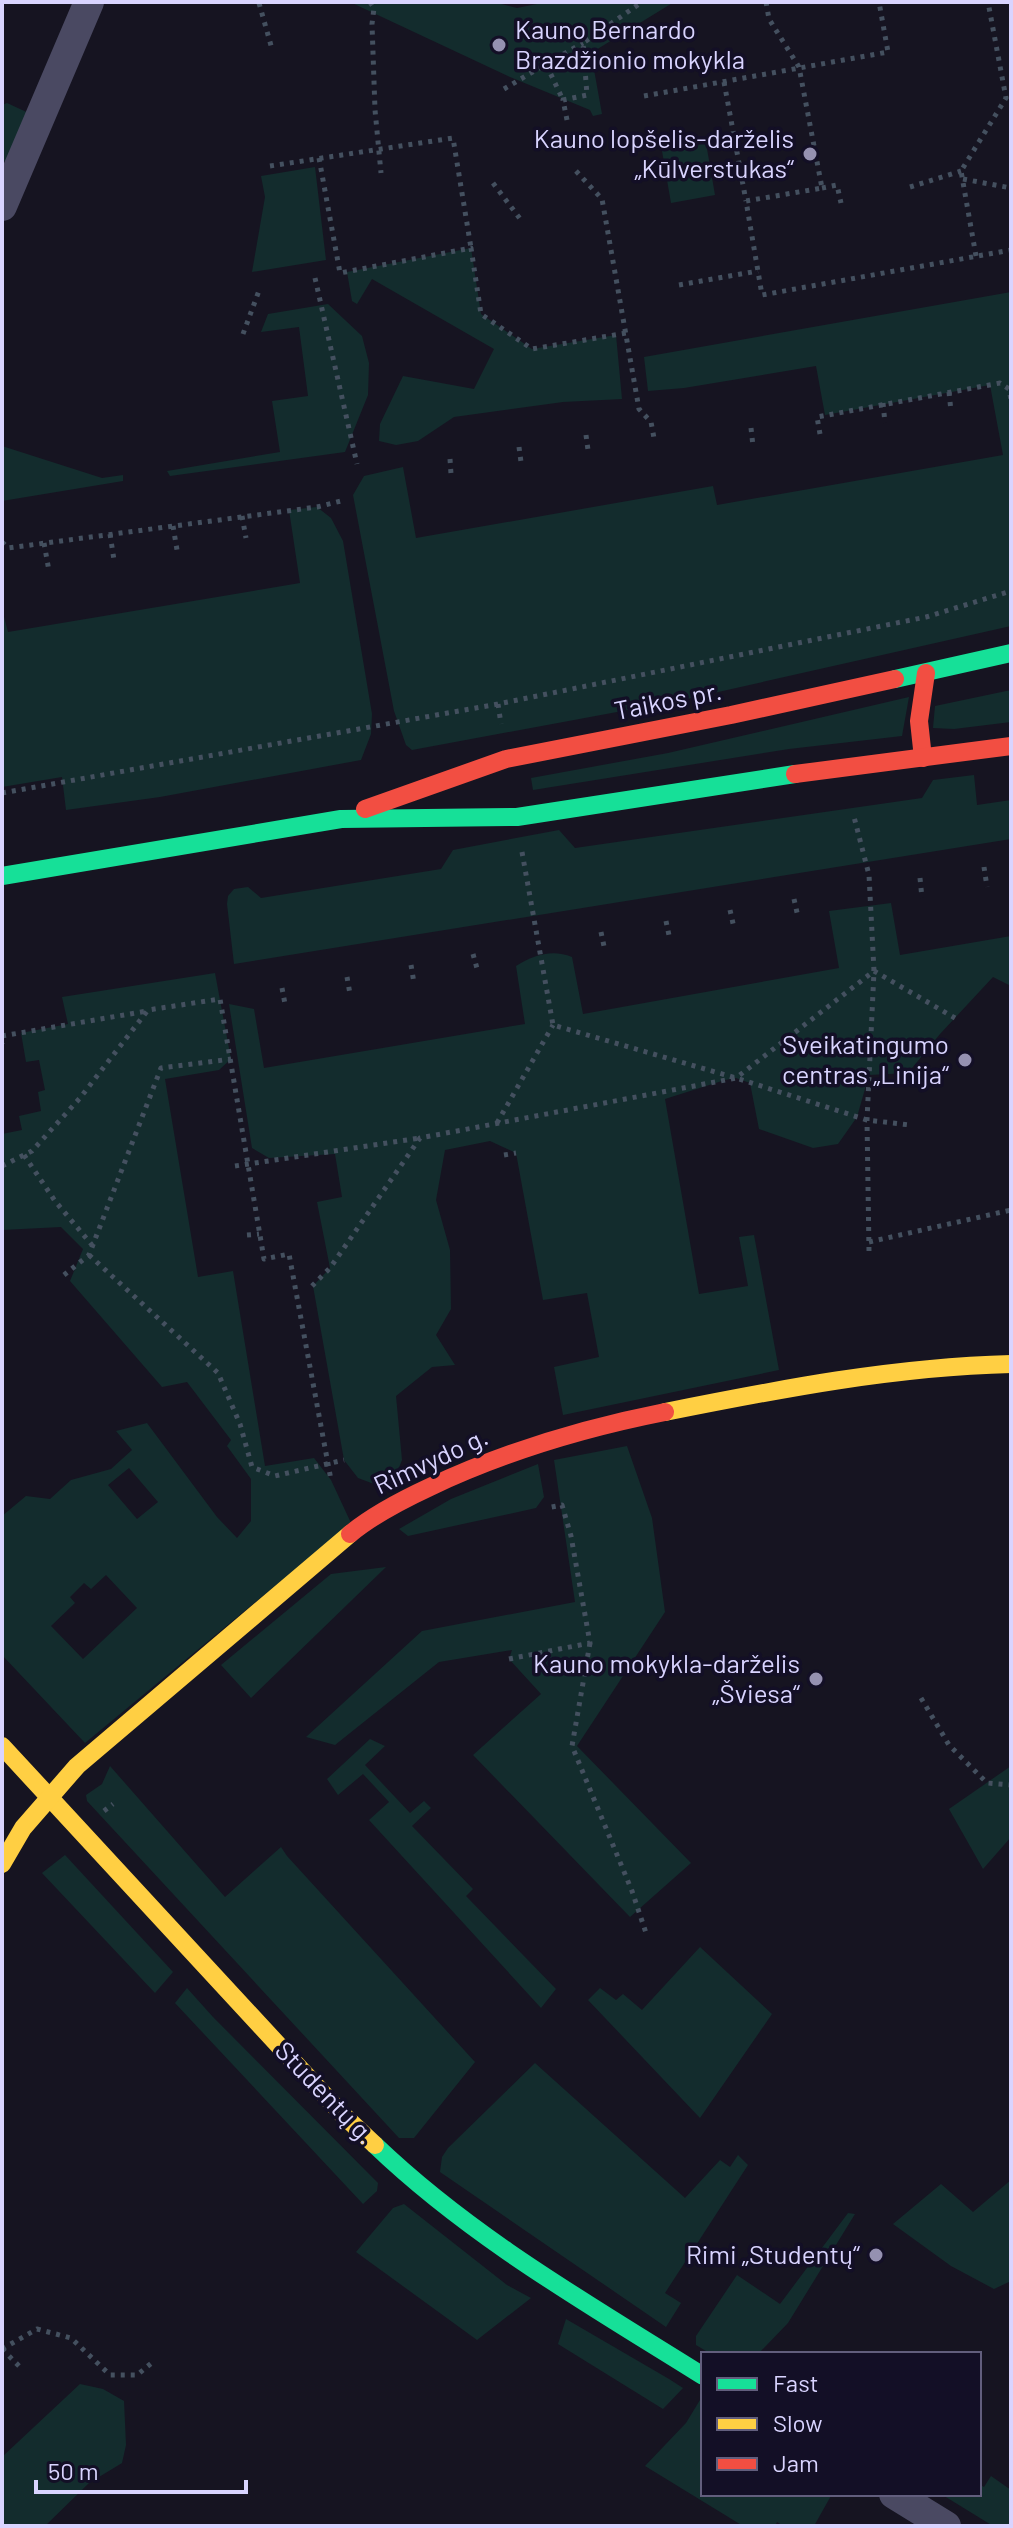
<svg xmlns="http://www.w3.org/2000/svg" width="1013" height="2528" viewBox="0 0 1013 2528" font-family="Barlow,sans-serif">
  <rect width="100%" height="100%" fill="#161421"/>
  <g fill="#132c2d" fill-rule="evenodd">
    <polygon points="350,2 494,2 517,8 547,2 674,2 591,53 602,114 593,116 590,110 510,77"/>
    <polygon points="7,103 33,115 11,164 2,160 2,105"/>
    <polygon points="706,143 715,195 671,203 662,151"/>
    <polygon points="315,167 326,260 252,272 265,197 261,176"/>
    <polygon points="471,248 481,314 532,349 616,335 622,399 563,402 454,417 418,441 396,445 379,441 380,424 403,376 474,389 494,349 372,279 357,304 352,301 347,272"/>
    <polygon points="1011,292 1011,626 687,699 412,750 406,745 394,711 353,495 364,476 403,467 416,538 713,486 717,505 1003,455 990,385 825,415 816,366 684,388 648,391 644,357"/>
    <polygon points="328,304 362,336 369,363 368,395 345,452 170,476 167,471 280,452 272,401 308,396 299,327 261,332 268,314"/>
    <polygon points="2,446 102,478 123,475 123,481 2,501"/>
    <polygon points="317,507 331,518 343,541 372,714 371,734 361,760 160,797 66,810 62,777 2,787 2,609 8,632 300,583 289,510"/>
    <polygon points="1011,690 1011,722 954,729 933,728 935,706"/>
    <polygon points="909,697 902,736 789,749 533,790 531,778 668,753"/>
    <polygon points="974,775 977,805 1011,800 1011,839 234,964 227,904 228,896 234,889 248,887 261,898 441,869 453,850 559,830 575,848 922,798 933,780"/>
    <path d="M891,903L900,955L1011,936V986L993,977L940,1034L908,1073L869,1075L857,1117L838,1144L813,1148L759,1129L750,1083L736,1078L725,1080L665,1099L699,1294L748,1286L739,1237L754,1235L779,1370L563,1415L554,1367L599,1357L587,1293L543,1300L516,1153L490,1141L445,1150L436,1200L450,1250L451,1309L436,1335L455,1365L432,1367L396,1396L402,1460L390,1490L358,1478L344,1460L313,1286L330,1268L317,1202L342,1197L335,1154L269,1158L252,1148L229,1004L254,1009L264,1068L525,1024L516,966C534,955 552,949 572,957L583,1014L839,968L829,911Z"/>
    <path d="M215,973L231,1059L219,1070L165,1079L198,1277L233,1271L265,1466L314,1458L331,1480L351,1523L85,1743L2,1655V1516L26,1496L50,1499L71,1480L111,1469L132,1450L116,1431L147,1423L217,1517L237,1538L251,1521V1479L227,1446L231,1440L187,1382L162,1387L70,1281L83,1249L61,1227L2,1230V1134L22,1130L19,1116L41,1111L38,1092L45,1090L39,1060L26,1062L21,1033L68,1024L62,997ZM129,1468L158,1502L137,1519L108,1485ZM106,1575L137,1608L83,1659L51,1626L75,1603L70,1597L84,1583L91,1589Z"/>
    <polygon points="627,1446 652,1518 665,1612 577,1746 691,1863 630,1917 473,1755 541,1694 509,1659 512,1650 439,1662 335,1745 306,1737 422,1631 575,1602 554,1460"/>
    <polygon points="538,1464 544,1497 536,1508 408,1536 399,1529 451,1499"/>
    <polygon points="386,1567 251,1698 221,1665 331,1574"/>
    <polygon points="370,1739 385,1746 365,1765 410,1813 424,1801 431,1808 412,1826 473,1889 466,1896 556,1989 541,2008 369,1820 389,1802 363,1774 338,1795 327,1779"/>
    <polygon points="110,1766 225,1897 281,1847 287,1856 475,2062 414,2138 399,2138 87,1801 86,1795 102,1784"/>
    <polygon points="1011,1766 1011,1837 983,1869 949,1809"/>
    <polygon points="65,1855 173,1972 155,1993 42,1873"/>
    <polygon points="700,1947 772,2014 700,2118 588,2000 600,1988 616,2000 623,1994 642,2010"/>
    <polygon points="187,1988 213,2017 378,2183 377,2191 363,2204 175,2003"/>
    <polygon points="535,2063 685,2198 720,2160 730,2167 738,2155 748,2165 665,2293 681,2303 666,2327 440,2172 442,2157 448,2148"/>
    <polygon points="1011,2180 1011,2281 994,2289 951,2266 893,2224 941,2184 973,2212"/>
    <polygon points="404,2204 507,2285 531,2298 477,2340 356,2252 393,2208"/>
    <polygon points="848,2213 855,2214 788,2323 759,2353 711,2354 696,2345 696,2336 737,2275 780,2304"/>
    <polygon points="566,2319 669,2379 683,2388 663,2409 558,2344"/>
    <polygon points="80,2384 103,2389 124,2401 126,2445 122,2463 89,2483 45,2526 2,2526 2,2457"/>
    <polygon points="700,2400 703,2401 703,2494 832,2494 814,2526 783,2526 777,2522 775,2526 743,2526 645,2466 686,2423"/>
    <polygon points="991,2476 1011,2490 1011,2526 993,2526 941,2494 979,2494 979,2484 984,2487"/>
  </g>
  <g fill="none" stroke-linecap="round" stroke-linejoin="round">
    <g stroke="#44505f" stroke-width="5" stroke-dasharray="4 6" stroke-linecap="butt">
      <polyline points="370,2 374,8 372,24 375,110 381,173"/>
      <polyline points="766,2 769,19 799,67 822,188 746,201 762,295 1011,250"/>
      <polyline points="259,3 272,49"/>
      <polyline points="546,64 583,43"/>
      <polyline points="724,82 746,201"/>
      <polyline points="504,89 546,64 563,100"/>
      <polyline points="644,96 888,52 879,2"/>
      <polyline points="567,120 563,100 587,95 583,43 642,2"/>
      <polyline points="319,158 340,273 471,248 481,314 532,349 626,333"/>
      <polyline points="270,166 453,138 471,248"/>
      <polyline points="576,171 602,199 639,409 651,422 654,438"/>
      <polyline points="963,179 1011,188"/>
      <polyline points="493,183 521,220"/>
      <polyline points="910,187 961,171"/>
      <polyline points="822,188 837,185 841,203"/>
      <polyline points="976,256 961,171 1006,98 988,2"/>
      <polyline points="315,278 357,464"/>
      <polyline points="679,285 758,271"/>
      <polyline points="243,334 260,288"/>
      <polyline points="949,392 951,411"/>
      <polyline points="883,403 885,423"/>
      <polyline points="751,428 753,446"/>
      <polyline points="820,434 817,417 1000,383 1009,389 1011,400"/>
      <polyline points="586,435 588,450"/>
      <polyline points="519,447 521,462"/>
      <polyline points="450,459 451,474"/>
      <polyline points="242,516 246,538"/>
      <polyline points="173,526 177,550"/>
      <polyline points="110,534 114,560"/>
      <polyline points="2,542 8,548 317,507 345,500"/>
      <polyline points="44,543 49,571"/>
      <polyline points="498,704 501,724"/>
      <polyline points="2,793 498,704 926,617 1011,591"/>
      <polyline points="522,852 553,1025 736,1078 867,1120 910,1125"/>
      <polyline points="984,867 987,887"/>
      <polyline points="920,878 922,898"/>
      <polyline points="794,899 798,917"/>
      <polyline points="730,910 734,928"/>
      <polyline points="666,921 670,940"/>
      <polyline points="601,932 605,951"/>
      <polyline points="473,954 478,972"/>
      <polyline points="411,965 414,983"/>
      <polyline points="347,977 350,994"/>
      <polyline points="282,988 285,1004"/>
      <polyline points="2,1036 147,1011"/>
      <polyline points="2,1043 2,1044"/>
      <polyline points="497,1123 553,1025"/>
      <polyline points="24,1155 55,1201 92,1245"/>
      <polyline points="504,1155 516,1153"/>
      <polyline points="2,1166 32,1151 80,1098 148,1010 220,999 264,1259 289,1254 331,1480"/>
      <polyline points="235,1166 420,1138"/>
      <polyline points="247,1235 259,1234"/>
      <polyline points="869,1242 1011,1210"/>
      <polyline points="869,1251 867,1120 874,971 955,1018"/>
      <polyline points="89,1255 218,1373 240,1424 252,1467 275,1476 344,1460"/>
      <polyline points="64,1275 89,1255 161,1068 231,1059"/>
      <polyline points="312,1286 330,1268 420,1138 736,1078 874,971 869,875 853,813"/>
      <polyline points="590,1643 572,1746 632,1891 646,1933"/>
      <polyline points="509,1659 590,1643 571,1536 562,1505 547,1508"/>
      <polyline points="921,1698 949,1745 987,1783 1011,1785"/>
      <polyline points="104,1811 113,1804"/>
      <polyline points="2,2349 37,2329 71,2338 110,2375 137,2375 154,2361"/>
      <polyline points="2,2349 21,2368"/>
    </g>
    <g stroke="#4a4962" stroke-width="30">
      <polyline points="2,206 89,2"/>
      <polyline points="894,2494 946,2526"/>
    </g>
    <g stroke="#16e098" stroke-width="18">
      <polyline points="895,679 1011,653"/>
      <polyline points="2,876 341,819 517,817 795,774"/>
      <path d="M375,2145C472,2238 590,2305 703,2376"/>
    </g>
    <g stroke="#ffcf43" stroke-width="18">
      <path d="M665,1412C780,1389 893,1367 1011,1364"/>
      <polyline points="2,1746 342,2114 375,2145"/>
      <polyline points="2,1864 23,1828 77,1766 350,1534"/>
    </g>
    <g stroke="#f24e42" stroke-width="18">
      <polyline points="923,758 919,721 926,673"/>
      <polyline points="795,774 1011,746"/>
      <polyline points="365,809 506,759 731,715 895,679"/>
      <path d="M350,1534C373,1515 402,1500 430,1487C504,1452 584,1428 665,1412"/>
    </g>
  </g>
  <g fill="#9591b1" stroke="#130f26" stroke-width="3">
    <circle cx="499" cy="45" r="8"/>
    <circle cx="810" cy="154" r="8"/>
    <circle cx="965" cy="1060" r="8"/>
    <circle cx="816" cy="1679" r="8"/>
    <circle cx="876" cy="2255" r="8"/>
  </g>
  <g text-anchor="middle" stroke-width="7" stroke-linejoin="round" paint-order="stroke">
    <g font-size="26" fill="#d9d4ff" stroke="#130f26" text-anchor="end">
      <text x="515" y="39" text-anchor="start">Kauno Bernardo<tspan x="515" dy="30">Brazdžionio mokykla</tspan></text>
      <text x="794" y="148">Kauno lopšelis-darželis<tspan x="794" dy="30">„Kūlverstukas“</tspan></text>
      <text x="949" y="1054">Sveikatingumo<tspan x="949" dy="30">centras „Linija“</tspan></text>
      <text x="800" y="1673">Kauno mokykla-darželis<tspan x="800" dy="30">„Šviesa“</tspan></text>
      <text x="860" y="2264">Rimi „Studentų“</text>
    </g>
    <g font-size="26" fill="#d9d4ff" stroke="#130f26">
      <text transform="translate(668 701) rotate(-11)" y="9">Taikos pr.</text>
      <text transform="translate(431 1461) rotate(-25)" y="9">Rimvydo g.</text>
      <text transform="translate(325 2093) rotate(46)" y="9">Studentų g.</text>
    </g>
  </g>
  <rect width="1013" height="2528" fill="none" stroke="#d9d4ff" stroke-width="8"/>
  <rect x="701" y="2352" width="280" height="144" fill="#130f26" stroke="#625e7d" stroke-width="2"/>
  <rect x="717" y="2378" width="40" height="12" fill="#16e098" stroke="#625e7d" stroke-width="2"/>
  <text x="773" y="2392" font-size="24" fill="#d9d4ff">Fast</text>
  <rect x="717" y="2418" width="40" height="12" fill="#ffcf43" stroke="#625e7d" stroke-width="2"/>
  <text x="773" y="2432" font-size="24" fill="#d9d4ff">Slow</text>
  <rect x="717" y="2458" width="40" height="12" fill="#f24e42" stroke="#625e7d" stroke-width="2"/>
  <text x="773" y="2472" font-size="24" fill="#d9d4ff">Jam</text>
  <path d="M36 2480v12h210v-12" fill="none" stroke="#d9d4ff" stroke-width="4"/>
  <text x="48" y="2480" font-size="24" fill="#d9d4ff" stroke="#130f26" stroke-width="6" paint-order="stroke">50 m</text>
</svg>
